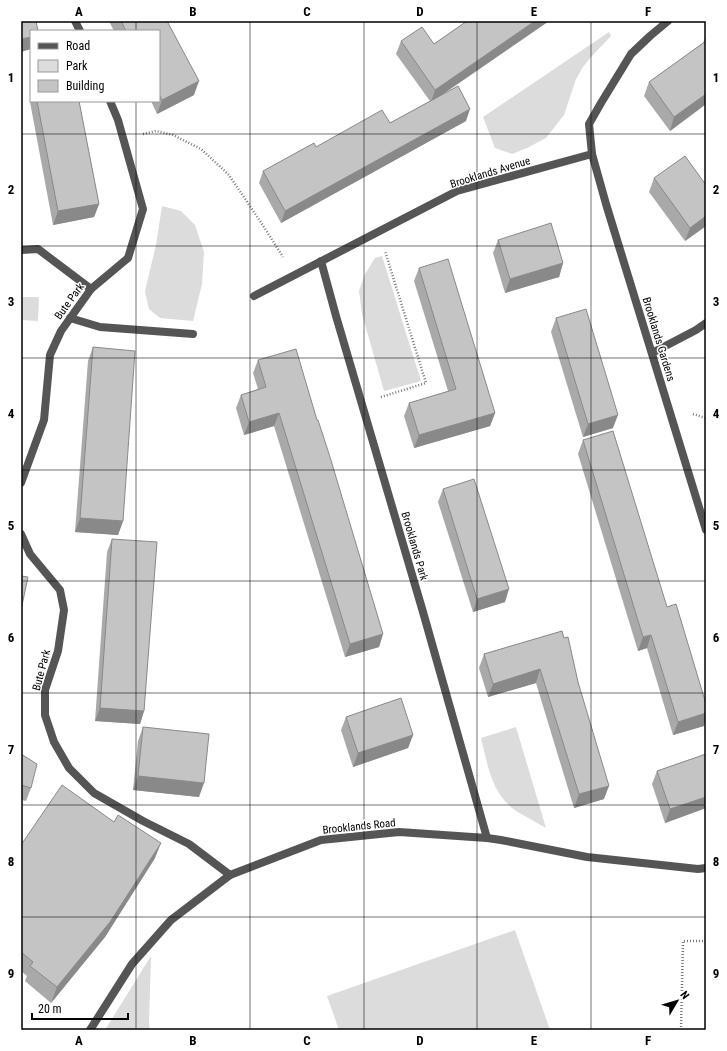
<svg xmlns="http://www.w3.org/2000/svg" width="727" height="1051" viewBox="0 0 727 1051" font-family="'Roboto Condensed',sans-serif">
  <rect width="100%" height="100%" fill="#fff"/>
  <g fill="#dcdcdc">
    <polygon points="609,32 611,36 591,57 583,67 576,79 564,115 546,138 527,148 512,154 495,148 483,117"/>
    <polygon points="162,206 181,211 195,225 204,252 202,284 193,321 160,318 149,309 145,291 156,245"/>
    <polygon points="382,256 421,381 384,391 362,314 359,291 365,274 375,258"/>
    <polygon points="21,297 39,297 38,321 21,320"/>
    <path d="M516,727L546,828C536,822 526,817 516,811C491,793 488,766 481,738Z"/>
    <polygon points="515,930 550,1030 339,1030 327,996"/>
    <polygon points="151,956 149,1024 150,1030 105,1030"/>
  </g>
  <g fill="none" stroke-linecap="round" stroke-linejoin="round">
    <g stroke="#777" stroke-width="2.5" stroke-dasharray="1 2" stroke-linecap="butt">
      <polyline points="143,134 156,131 173,135 201,149 229,175 264,227 283,257"/>
      <polyline points="381,397 426,383 385,251"/>
      <polyline points="693,414 706,418"/>
      <polyline points="681,1030 683,941 706,941"/>
    </g>
    <g stroke="#555" stroke-width="8">
      <polyline points="21,250 38,249 91,289"/>
      <polyline points="70,318 100,327 193,334"/>
    </g>
    <g stroke="#555" stroke-width="8">
      <polyline points="75,21 80,31"/>
      <polyline points="668,21 650,36 631,54 601,103 589,124 592,154 606,204 706,530"/>
      <polyline points="321,261 336,316 423,612 487,838"/>
      <polyline points="254,296 457,191 592,154"/>
      <polyline points="652,353 696,330 706,323"/>
      <polyline points="21,483 44,420 50,355 61,331 91,289 128,258 143,209 118,120 110,101"/>
      <polyline points="21,534 30,554 60,590 64,610 58,651 45,690 45,715 54,742 69,768 94,793 143,821 189,844 230,875"/>
      <polyline points="90,1030 132,964 171,920 230,875 321,840 399,832 487,838 501,840 587,857 698,869 706,868"/>
    </g>
  </g>
  <g fill="#a9a9a9">
    <polygon points="109,21 167,21 194,95 157,114 151,101 159,101 159,31 114,31"/>
    <polygon points="467,21 549,21 439,97 466,121 281,223 259,183 263,171 316,147 390,123 430,101 396,54 401,41 434,44"/>
    <polygon points="706,35 706,104 670,131 644,96 649,82 703,43"/>
    <polygon points="31,100 31,101 79,101 99,204 94,217 53,225 30,102"/>
    <polygon points="654,178 706,185 706,226 685,241 649,192"/>
    <polygon points="498,240 563,263 559,277 505,293 493,253"/>
    <polygon points="419,268 495,413 490,426 414,448 404,416 409,403 448,391 414,281"/>
    <polygon points="556,318 613,428 583,437 551,332"/>
    <polygon points="93,347 123,521 118,535 75,532 88,361"/>
    <polygon points="258,360 383,634 379,647 345,657 274,426 244,435 236,408 241,395 258,389 253,373"/>
    <polygon points="583,440 704,726 673,735 647,648 638,651 578,454"/>
    <polygon points="443,489 505,602 473,612 438,502"/>
    <polygon points="112,539 144,711 140,724 95,721 107,552"/>
    <polygon points="562,631 578,682 604,799 574,808 536,683 488,697 479,668 484,654"/>
    <polygon points="346,717 413,735 408,748 353,767 341,730"/>
    <polygon points="143,727 199,797 133,790 138,741"/>
    <polygon points="21,754 31,788 26,801 21,800"/>
    <polygon points="706,754 706,808 665,823 652,784 657,771"/>
    <polygon points="21,845 155,858 105,937 51,1003 25,981 27,976 21,971"/>
  </g>
  <g fill="#898989">
    <polygon points="535,21 549,21 431,102 435,90"/>
    <polygon points="31,37 31,49 21,52 21,39"/>
    <polygon points="199,81 194,95 157,114 162,100"/>
    <polygon points="706,94 706,104 670,131 674,117"/>
    <polygon points="470,109 466,121 281,223 285,211"/>
    <polygon points="99,204 94,217 53,225 58,211"/>
    <polygon points="706,216 706,226 685,241 690,228"/>
    <polygon points="563,263 559,277 505,293 510,279"/>
    <polygon points="279,413 274,426 244,435 249,422"/>
    <polygon points="495,413 490,426 414,448 419,435"/>
    <polygon points="618,415 613,428 583,437 588,424"/>
    <polygon points="80,518 123,521 118,535 75,532"/>
    <polygon points="509,589 505,602 473,612 477,599"/>
    <polygon points="383,634 379,647 345,657 350,644"/>
    <polygon points="651,635 647,648 638,651 643,637"/>
    <polygon points="540,669 536,683 488,697 493,684"/>
    <polygon points="100,708 144,711 140,724 95,721"/>
    <polygon points="706,713 706,720 704,726 673,735 678,722"/>
    <polygon points="413,735 408,748 353,767 358,753"/>
    <polygon points="138,776 204,783 199,797 133,790"/>
    <polygon points="609,786 604,799 574,808 579,794"/>
    <polygon points="706,797 706,808 665,823 670,809"/>
    <polygon points="161,843 155,858 105,937 51,1003 57,987"/>
  </g>
  <g fill="#c4c4c4" stroke="#898989">
    <polygon points="21,21 36,21 38,31 31,31 31,37 21,39"/>
    <polygon points="121,21 167,21 199,81 162,100 159,94 159,31 126,31"/>
    <polygon points="467,21 535,21 435,90 401,41 422,27 434,44"/>
    <polygon points="706,41 706,94 674,117 649,82"/>
    <polygon points="458,86 470,109 285,211 263,171 314,143 316,147 382,110 390,123"/>
    <polygon points="37,101 79,101 99,204 58,211"/>
    <polygon points="685,156 706,185 706,216 690,228 654,178"/>
    <polygon points="551,223 563,263 510,279 498,240"/>
    <polygon points="448,259 495,413 419,435 409,403 456,389 419,268"/>
    <polygon points="586,309 618,415 588,424 556,318"/>
    <polygon points="93,347 135,351 123,521 80,518"/>
    <polygon points="296,349 317,420 318,420 330,457 383,634 350,644 279,413 249,422 241,395 266,387 258,360"/>
    <polygon points="613,431 667,607 676,604 706,704 706,713 678,722 651,635 643,637 583,440"/>
    <polygon points="474,479 509,589 477,599 443,489"/>
    <polygon points="112,539 157,542 144,711 100,708"/>
    <polygon points="21,576 28,577 21,610"/>
    <polygon points="562,631 564,638 568,637 578,682 609,786 579,794 540,669 493,684 484,654"/>
    <polygon points="401,698 413,735 358,753 346,717"/>
    <polygon points="143,727 209,734 204,783 138,776"/>
    <polygon points="21,754 37,764 31,788 21,785"/>
    <polygon points="706,754 706,797 670,809 657,771"/>
    <polygon points="62,785 114,822 118,815 161,843 110,922 57,987 30,966 33,962 21,952 21,845"/>
  </g>
  <path fill="none" stroke="#000" stroke-width="1" stroke-opacity="0.55" d="M136,21V31M250,21V1030M364,21V1030M477,21V1030M591,21V1030M136,101V1030M21,134H706M21,246H706M21,358H706M21,470H706M21,581H706M21,693H706M21,805H706M21,917H706"/>
  <g text-anchor="middle" stroke-width="3" stroke-linejoin="round" paint-order="stroke">
    <g font-size="11" fill="#000" stroke="#fff">
      <text transform="translate(490 172) rotate(-17)" y="4">Brooklands Avenue</text>
      <text transform="translate(69 301) rotate(-54)" y="4">Bute Park</text>
      <text transform="translate(659 339) rotate(73)" y="4">Brooklands Gardens</text>
      <text transform="translate(415 546) rotate(74)" y="4">Brooklands Park</text>
      <text transform="translate(41 670) rotate(-75)" y="4">Bute Park</text>
      <text transform="translate(359 826) rotate(-6)" y="4">Brooklands Road</text>
    </g>
  </g>
  <rect width="727" height="1051" fill="none" stroke="#ffffff" stroke-width="44"/>
  <rect x="30" y="30" width="130" height="72" fill="#ffffff" stroke="#999999"/>
  <rect x="38" y="43" width="20" height="6" fill="#555555" stroke="#999999"/>
  <text x="66" y="50" font-size="12" fill="#000000">Road</text>
  <rect x="38" y="60" width="20" height="12" fill="#dcdcdc" stroke="#999999"/>
  <text x="66" y="70" font-size="12" fill="#000000">Park</text>
  <rect x="38" y="80" width="20" height="12" fill="#c4c4c4" stroke="#999999"/>
  <text x="66" y="90" font-size="12" fill="#000000">Building</text>
  <g transform="translate(677 1001) rotate(52)" stroke="#ffffff" stroke-width="3" paint-order="stroke">
  <path d="M0-3L7 15L0 10L-7 15Z" fill="#000000"/>
  <text y="-6" font-size="11" font-weight="bold" text-anchor="middle" fill="#000000">N</text>
  </g>
  <path d="M32 1013v6h96v-6" fill="none" stroke="#000000" stroke-width="2"/>
  <text x="38" y="1013" font-size="12" fill="#000000" stroke="#ffffff" stroke-width="3" paint-order="stroke">20 m</text>
  <rect x="22" y="22" width="683" height="1007" fill="none" stroke="#000" stroke-width="1.5"/>
  <g font-size="13" text-anchor="middle" font-weight="bold" fill="#000">
    <text x="79" y="16">A</text>
    <text x="193" y="16">B</text>
    <text x="307" y="16">C</text>
    <text x="420" y="16">D</text>
    <text x="534" y="16">E</text>
    <text x="648" y="16">F</text>
    <text x="11" y="82">1</text>
    <text x="716" y="82">1</text>
    <text x="11" y="194">2</text>
    <text x="716" y="194">2</text>
    <text x="11" y="306">3</text>
    <text x="716" y="306">3</text>
    <text x="11" y="418">4</text>
    <text x="716" y="418">4</text>
    <text x="11" y="530">5</text>
    <text x="716" y="530">5</text>
    <text x="11" y="642">6</text>
    <text x="716" y="642">6</text>
    <text x="11" y="754">7</text>
    <text x="716" y="754">7</text>
    <text x="11" y="866">8</text>
    <text x="716" y="866">8</text>
    <text x="11" y="978">9</text>
    <text x="716" y="978">9</text>
    <text x="79" y="1045">A</text>
    <text x="193" y="1045">B</text>
    <text x="307" y="1045">C</text>
    <text x="420" y="1045">D</text>
    <text x="534" y="1045">E</text>
    <text x="648" y="1045">F</text>
  </g>
</svg>
